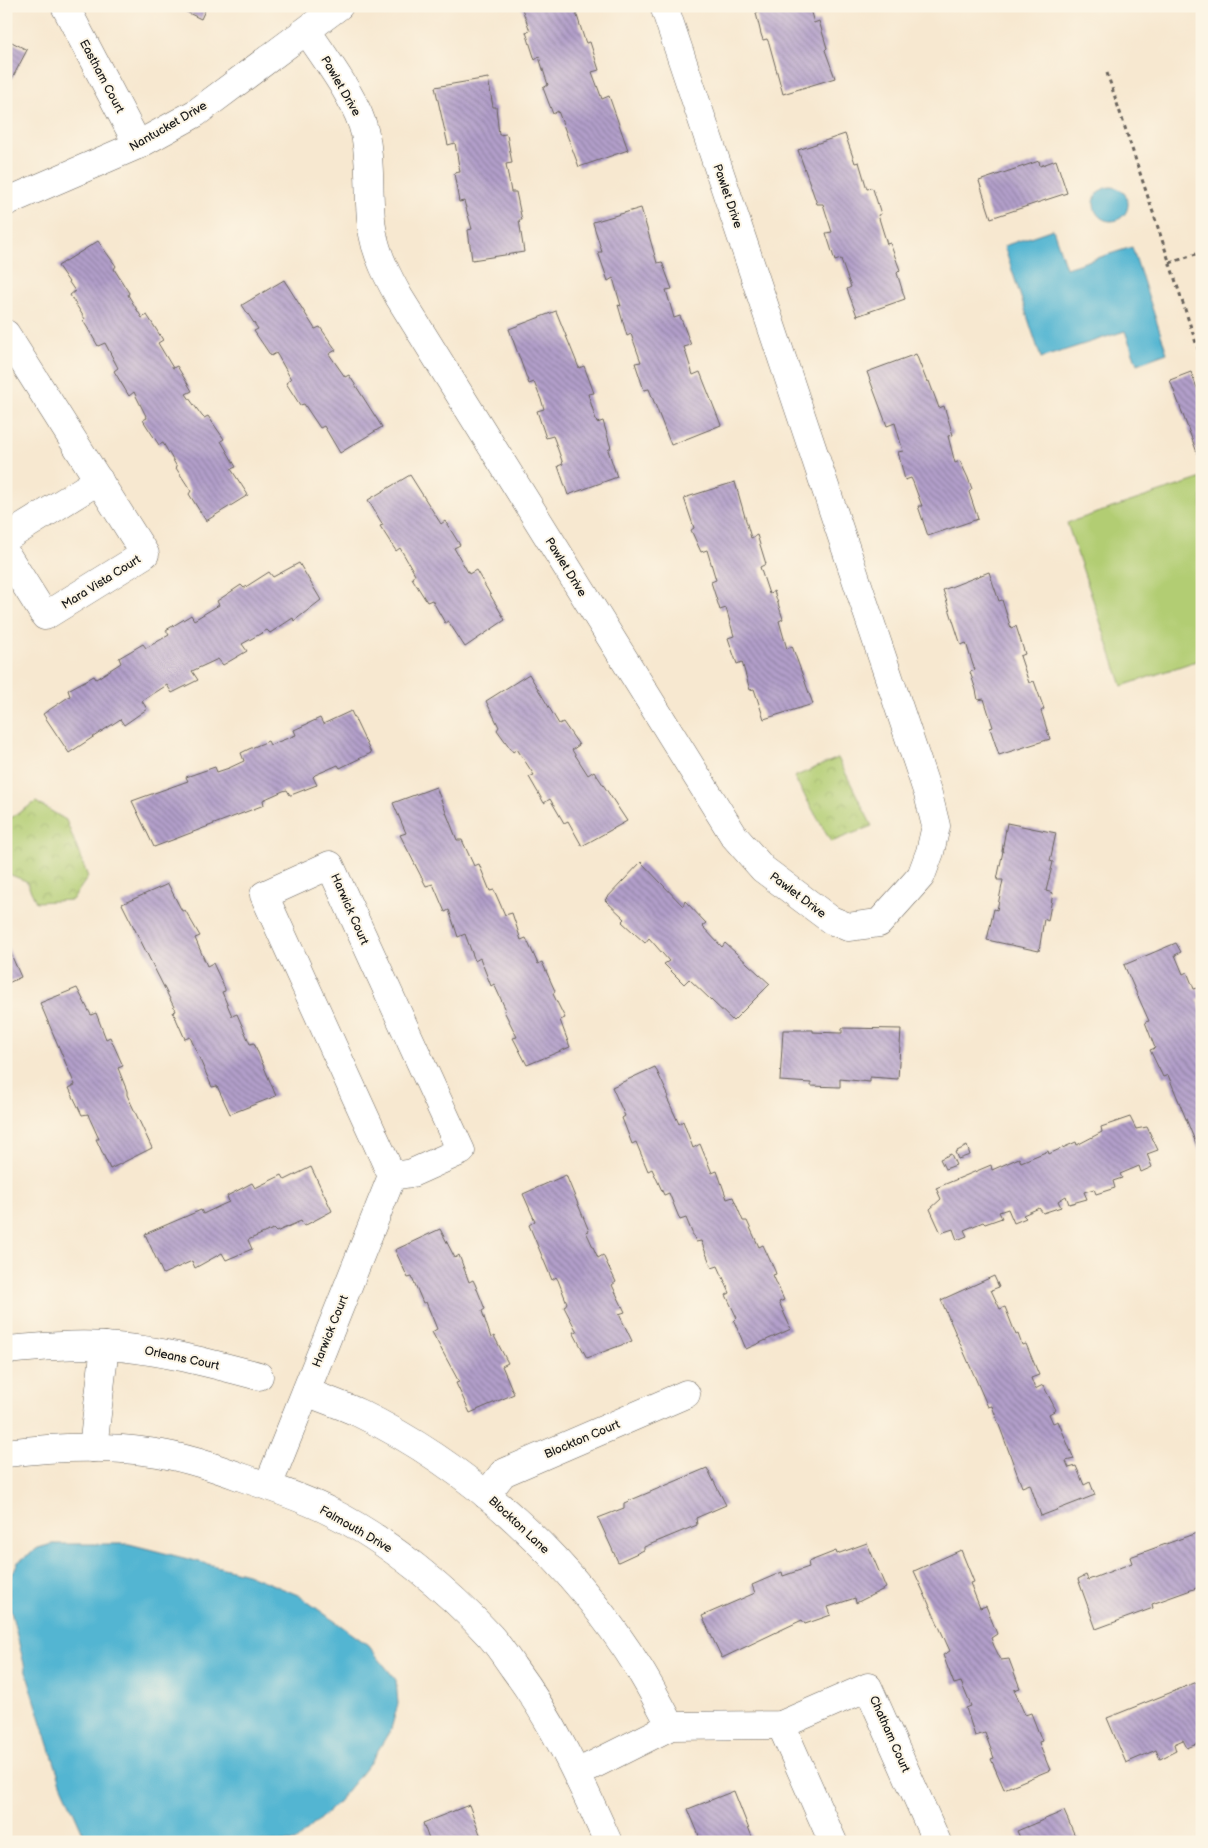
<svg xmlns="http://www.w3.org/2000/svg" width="1208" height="1848" viewBox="0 0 1208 1848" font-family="'Balsamiq Sans',sans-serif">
  <defs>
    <pattern id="park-crowns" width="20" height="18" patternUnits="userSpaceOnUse" patternTransform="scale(1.25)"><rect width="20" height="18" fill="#b2cd73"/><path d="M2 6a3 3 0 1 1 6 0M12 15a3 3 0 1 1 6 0" fill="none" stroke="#98af63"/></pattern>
    <pattern id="building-back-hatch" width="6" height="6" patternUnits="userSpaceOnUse" patternTransform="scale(1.25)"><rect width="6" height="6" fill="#b29fca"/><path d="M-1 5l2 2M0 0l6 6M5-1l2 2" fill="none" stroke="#9081a3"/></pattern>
  </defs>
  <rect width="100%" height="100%" fill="#fcf5e5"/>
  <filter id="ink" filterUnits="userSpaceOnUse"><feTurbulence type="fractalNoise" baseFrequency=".02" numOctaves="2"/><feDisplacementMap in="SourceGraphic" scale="10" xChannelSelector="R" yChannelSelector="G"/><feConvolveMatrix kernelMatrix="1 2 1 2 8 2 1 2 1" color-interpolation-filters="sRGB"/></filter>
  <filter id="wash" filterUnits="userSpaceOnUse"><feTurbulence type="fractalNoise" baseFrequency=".0096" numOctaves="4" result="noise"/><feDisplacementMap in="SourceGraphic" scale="20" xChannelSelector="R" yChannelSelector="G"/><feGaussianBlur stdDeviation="1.12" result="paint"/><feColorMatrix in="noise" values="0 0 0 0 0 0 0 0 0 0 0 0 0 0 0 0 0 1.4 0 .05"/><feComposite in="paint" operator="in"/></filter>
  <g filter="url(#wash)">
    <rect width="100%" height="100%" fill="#f7e8d0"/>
    <g fill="url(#park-crowns)" stroke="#677448">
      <polygon points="838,758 872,826 831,842 794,777"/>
      <polygon points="36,802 66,820 88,877 72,900 36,902 26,881 6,873 6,821"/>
    </g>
    <polygon fill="#b2cd73" stroke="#677448" points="1202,478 1202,659 1122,686 1067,523"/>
    <g fill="#53b5d2" stroke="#386877">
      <circle cx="1111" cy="204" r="17"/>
      <polygon points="1053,229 1066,268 1132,247 1167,353 1137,364 1125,331 1041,358 1004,246"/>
      <polygon points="52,1544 129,1544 247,1574 298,1595 368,1645 396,1680 398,1704 391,1729 372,1760 337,1803 295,1842 87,1842 61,1783 26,1672 9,1603 9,1581 18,1562 38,1548"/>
    </g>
    <g id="blocks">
      <g fill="url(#building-back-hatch)">
        <polygon points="174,6 207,6 201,19"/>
        <polygon points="521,6 574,6 584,38 586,43 590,42 599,70 592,72 602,99 609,96 628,150 579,167 558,111 553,114 543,88 548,85 539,57 535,60 526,32 530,31"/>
        <polygon points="757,6 809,6 814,23 819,21 827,48 825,50 835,78 783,94 769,43 767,39 763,40 761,34 756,13 759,11"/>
        <polygon points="6,39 27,50 6,90"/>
        <polygon points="488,78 493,107 496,107 499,135 506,134 507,135 512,163 506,164 511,192 516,192 520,211 522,220 519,220 524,252 472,260 468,230 472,229 464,201 459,202 454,173 460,172 455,143 448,145 435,87"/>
        <polygon points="845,134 855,163 859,162 867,189 872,188 873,189 881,214 878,215 887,244 890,243 900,270 897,273 905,299 857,316 847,289 851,287 842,263 841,259 835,261 826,233 832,232 823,204 817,204 798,150"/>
        <polygon points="1056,160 1067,193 991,218 979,181 1039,161 1040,166"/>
        <polygon points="641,208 657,263 662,262 672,289 666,290 674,318 680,316 691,345 684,347 693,375 700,372 721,425 671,445 649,389 644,390 635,363 641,362 631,334 627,336 618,305 621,306 613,278 608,281 598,252 602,252 593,223 593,222"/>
        <polygon points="98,241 116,266 114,269 129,293 128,295 142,318 147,315 163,340 158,343 173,368 177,366 192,391 186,394 202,416 204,418 208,416 224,439 221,441 236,467 231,469 248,495 206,521 189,494 191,491 176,468 177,467 166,448 163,443 159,445 146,425 143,420 147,418 134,392 129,396 114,371 118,368 105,343 98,346 87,327 83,321 85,319 70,295 75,291 58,266"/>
        <polygon points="284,280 315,329 320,327 336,350 329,354 345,377 349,375 382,427 340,453 324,426 320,428 304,404 300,405 286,383 291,379 278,356 276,353 271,356 254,331 258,329 242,305"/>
        <polygon points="556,311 579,368 584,366 594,393 588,394 597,423 603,421 611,448 608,450 617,477 568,495 558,466 563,464 555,441 553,436 546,438 537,411 544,409 542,402 534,382 529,384 509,329"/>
        <polygon points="916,354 927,382 929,381 939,408 944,406 953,435 948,436 955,463 960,461 968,478 972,489 969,492 978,519 928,536 918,506 922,506 913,482 911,478 905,480 898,452 903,451 895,423 887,426 867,372"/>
        <polygon points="1191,372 1202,401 1202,466 1170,380"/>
        <polygon points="410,475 441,524 445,521 460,545 454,548 469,574 476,570 505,620 465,647 448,621 445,623 432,600 427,602 412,578 415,574 400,548 396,551 380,526 383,525 368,500"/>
        <polygon points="735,482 751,538 757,535 766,564 760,567 769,594 774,591 783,619 779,621 787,649 792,646 813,704 764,719 754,689 750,690 742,662 737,664 732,650 728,638 734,636 726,608 720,610 711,582 716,580 707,550 701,552 691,530 694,528 684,498"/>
        <polygon points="299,563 321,600 294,621 293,618 270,633 267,630 242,644 247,651 223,665 218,659 192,671 198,680 172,693 167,685 142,701 147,709 124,725 120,719 119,720 69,753 43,714 70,696 68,690 94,676 96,679 121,663 119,658 143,644 146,648 169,635 166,630 188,617 191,615 194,620 219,605 217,601 241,585 244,588 269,572 273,577"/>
        <polygon points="989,572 999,601 1002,600 1011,628 1016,626 1025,654 1020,656 1029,683 1034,681 1044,709 1041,711 1050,739 999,755 990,728 993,727 984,699 978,700 976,690 970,672 975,670 973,665 966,643 961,645 943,590"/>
        <polygon points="529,674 559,724 563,722 579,745 572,750 588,775 594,771 627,821 582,846 568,821 564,823 550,799 544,803 529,777 534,775 517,749 513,752 497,730 499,727 486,701"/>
        <polygon points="351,711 371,753 340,768 338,765 315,775 313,777 317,785 314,786 291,795 290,795 287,790 283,791 263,800 264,805 154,847 132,801 188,781 186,777 215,767 217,772 229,768 244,761 241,753 249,749 268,741 270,745 296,735 294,730 320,718 323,724"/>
        <polygon points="436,787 457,840 462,840 474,866 479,864 490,891 494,890 505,915 512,913 521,940 526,938 538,964 542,962 555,991 553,994 565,1018 560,1020 570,1047 527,1065 513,1038 517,1037 504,1011 505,1008 494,984 491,986 480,958 475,961 465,934 458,937 449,910 445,912 433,884 426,886 400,835 406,833 393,803"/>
        <polygon points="1007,823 1056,833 1050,861 1053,862 1046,891 1053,893 1048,921 1044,919 1039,951 987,940 994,909 997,910 1003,880 997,880 1003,851 1002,851"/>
        <polygon points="641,862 683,906 685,901 706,923 702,926 722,947 725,943 770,984 733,1021 689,979 684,984 664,964 669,961 649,938 645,943 622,922 625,919 605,900"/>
        <polygon points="168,884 182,911 185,910 200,936 195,938 207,966 213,963 225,989 225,991 222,992 232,1016 237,1014 250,1044 254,1043 276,1096 230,1114 217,1086 212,1087 190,1037 185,1039 173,1012 176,1011 122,904"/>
        <polygon points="6,943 21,977 6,984"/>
        <polygon points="1176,943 1181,952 1175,955 1183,974 1187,972 1194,989 1198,988 1201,998 1197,999 1202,1011 1202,1020 1200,1021 1202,1025 1202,1158 1168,1075 1163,1077 1150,1050 1155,1048 1145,1022 1149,1021 1124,965"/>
        <polygon points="77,988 91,1015 96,1013 106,1039 110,1037 123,1066 118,1068 127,1091 127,1095 152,1148 110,1169 96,1139 99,1139 89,1117 88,1114 82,1115 69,1088 75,1085 40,1003"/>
        <polygon points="842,1028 901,1029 898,1079 870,1077 870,1082 840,1079 840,1087 811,1086 811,1083 780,1081 783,1030 813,1030 813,1032 839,1033 842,1033"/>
        <polygon points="655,1067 669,1097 667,1098 679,1124 683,1121 693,1148 700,1144 712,1173 717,1171 727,1199 733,1197 743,1221 747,1221 759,1247 763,1245 775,1271 776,1274 773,1275 784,1300 779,1302 791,1329 746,1349 734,1321 737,1318 726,1295 730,1293 718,1266 712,1268 701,1241 696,1242 686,1218 680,1220 669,1193 664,1195 652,1169 648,1171 636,1142 632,1144 622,1118 625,1116 612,1087"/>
        <polygon points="1130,1117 1136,1129 1147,1127 1158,1150 1147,1154 1152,1167 1141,1172 1139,1166 1120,1174 1122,1178 1113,1181 1115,1188 1096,1194 1094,1189 1084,1192 1087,1199 1069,1204 1066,1196 1058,1201 1061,1207 1043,1213 1039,1208 1023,1215 1026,1218 1014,1223 1008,1209 999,1212 1002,1218 985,1224 983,1222 964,1230 967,1236 957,1240 953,1229 941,1233 930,1209 941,1199 936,1188 991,1165 992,1170 1019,1158 1021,1162 1048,1151 1049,1154 1051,1153 1076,1142 1077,1145 1102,1132 1101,1127"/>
        <polygon points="967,1146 970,1155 958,1159 955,1152"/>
        <polygon points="951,1154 956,1165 945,1169 940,1159"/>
        <polygon points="311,1167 332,1211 304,1226 301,1221 276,1232 273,1229 255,1237 248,1240 252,1249 226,1260 222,1253 195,1268 192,1261 163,1274 145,1234 201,1210 203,1214 222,1205 229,1202 227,1196 252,1183 255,1188 282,1175 285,1180"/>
        <polygon points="566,1175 589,1231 586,1232 589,1238 598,1258 603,1255 616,1282 612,1285 625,1312 619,1314 632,1341 587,1358 573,1332 577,1332 564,1307 567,1303 558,1280 556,1277 552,1280 529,1225 535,1221 523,1194"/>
        <polygon points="440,1229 455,1258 459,1255 469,1282 473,1280 475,1284 485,1309 482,1311 491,1338 494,1336 508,1363 502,1366 514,1394 470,1413 456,1383 459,1382 432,1332 437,1329 426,1302 423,1303 412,1277 408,1278 395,1250"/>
        <polygon points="994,1276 999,1287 991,1290 1000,1309 1005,1307 1016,1335 1018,1334 1022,1345 1026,1344 1039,1375 1031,1378 1035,1389 1043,1385 1056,1410 1049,1414 1053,1423 1058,1421 1074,1459 1066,1461 1068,1466 1069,1468 1076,1466 1084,1485 1090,1482 1095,1495 1041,1516 1030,1484 1022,1487 992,1406 988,1407 941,1300"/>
        <polygon points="707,1468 726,1505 696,1518 697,1525 644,1547 644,1550 618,1562 598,1518 624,1508 624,1503"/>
        <polygon points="1202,1531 1202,1586 1152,1604 1153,1608 1096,1629 1078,1579 1086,1575 1088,1580 1091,1579 1132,1563 1130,1557"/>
        <polygon points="867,1543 886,1588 856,1603 855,1598 828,1607 831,1615 805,1624 802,1620 722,1658 702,1616 755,1593 752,1585 782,1572 783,1576 809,1567 808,1562 836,1551 837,1554"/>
        <polygon points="961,1550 974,1582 970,1583 980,1608 986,1606 997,1634 991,1638 994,1646 1001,1660 1009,1659 1010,1662 1020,1688 1014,1690 1025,1715 1031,1713 1042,1741 1039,1742 1040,1746 1050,1770 1004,1789 991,1759 994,1758 985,1733 975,1736 966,1708 971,1706 961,1682 954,1684 943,1655 950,1651 914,1571"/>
        <polygon points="1202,1680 1202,1742 1187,1748 1183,1740 1174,1744 1176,1751 1160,1759 1156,1750 1126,1763 1107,1718"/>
        <polygon points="734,1791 754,1842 700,1842 698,1833 688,1809"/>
        <polygon points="469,1805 483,1842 430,1842 423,1823"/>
        <polygon points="1064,1811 1076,1838 1079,1837 1081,1842 1022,1842 1017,1831"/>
      </g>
    </g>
  </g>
  <g filter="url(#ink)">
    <use href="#blocks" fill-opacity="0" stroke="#69635b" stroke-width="1"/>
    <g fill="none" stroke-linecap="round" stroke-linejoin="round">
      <g stroke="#69635b" stroke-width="29">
        <g id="minor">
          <polyline points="65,6 138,145"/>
          <path d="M307,31C326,60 358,101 365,134C372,166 367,203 373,234C377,256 388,277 399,297L734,836L763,869L831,920L848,927L879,923L921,876L930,852L936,826L928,794L664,6"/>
          <polyline points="6,202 138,145 196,113 339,6"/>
          <polyline points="6,334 145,554 45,616 6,554"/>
          <polyline points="6,538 99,480"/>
          <path d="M6,1350C39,1347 73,1344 105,1346C158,1349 209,1363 259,1376"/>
          <path d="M306,1392C324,1399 342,1405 359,1413C473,1468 573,1562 640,1670C651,1688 661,1707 671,1726"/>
          <polyline points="93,1448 105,1346"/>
          <path d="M6,1453C54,1447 102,1445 150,1452C182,1456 214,1467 244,1478C273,1488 304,1498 331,1512C387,1540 448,1590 490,1636C499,1646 506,1657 513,1667C553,1721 581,1781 608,1842"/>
          <polyline points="268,1486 392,1176 264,895 330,865 461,1151 412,1173 392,1176"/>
          <polyline points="486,1495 503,1473 686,1394"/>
          <polyline points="781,1725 833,1842"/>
          <polyline points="577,1773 671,1726 781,1725 868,1687 937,1842"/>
        </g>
      </g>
      <g stroke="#69635b" stroke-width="3" stroke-dasharray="4 4" stroke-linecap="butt">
        <polyline points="1107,73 1202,361"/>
        <polyline points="1170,263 1202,252"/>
      </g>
      <use href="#minor" stroke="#fff" stroke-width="28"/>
    </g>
  </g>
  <g text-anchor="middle" stroke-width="4" stroke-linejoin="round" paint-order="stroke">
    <g font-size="12" fill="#1c1c1c" stroke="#fcf5e5">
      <text transform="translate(102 76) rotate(62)" y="4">Eastham Court</text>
      <text transform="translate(341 86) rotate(60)" y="4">Pawlet Drive</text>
      <text transform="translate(168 126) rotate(-30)" y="4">Nantucket Drive</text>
      <text transform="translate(728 196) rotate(71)" y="4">Pawlet Drive</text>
      <text transform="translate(566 567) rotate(58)" y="4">Pawlet Drive</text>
      <text transform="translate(101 582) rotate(-32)" y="4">Mara Vista Court</text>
      <text transform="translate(798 895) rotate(37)" y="4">Pawlet Drive</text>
      <text transform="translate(350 909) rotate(66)" y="4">Harwick Court</text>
      <text transform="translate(330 1331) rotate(-68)" y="4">Harwick Court</text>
      <text transform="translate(182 1358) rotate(12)" y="4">Orleans Court</text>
      <text transform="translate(582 1439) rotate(-23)" y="4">Blockton Court</text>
      <text transform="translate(519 1525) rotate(43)" y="4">Blockton Lane</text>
      <text transform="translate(356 1529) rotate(30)" y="4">Falmouth Drive</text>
      <text transform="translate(890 1734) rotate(66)" y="4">Chatham Court</text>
    </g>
  </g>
  <rect width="1208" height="1848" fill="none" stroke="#fcf5e5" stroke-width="25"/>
</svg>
